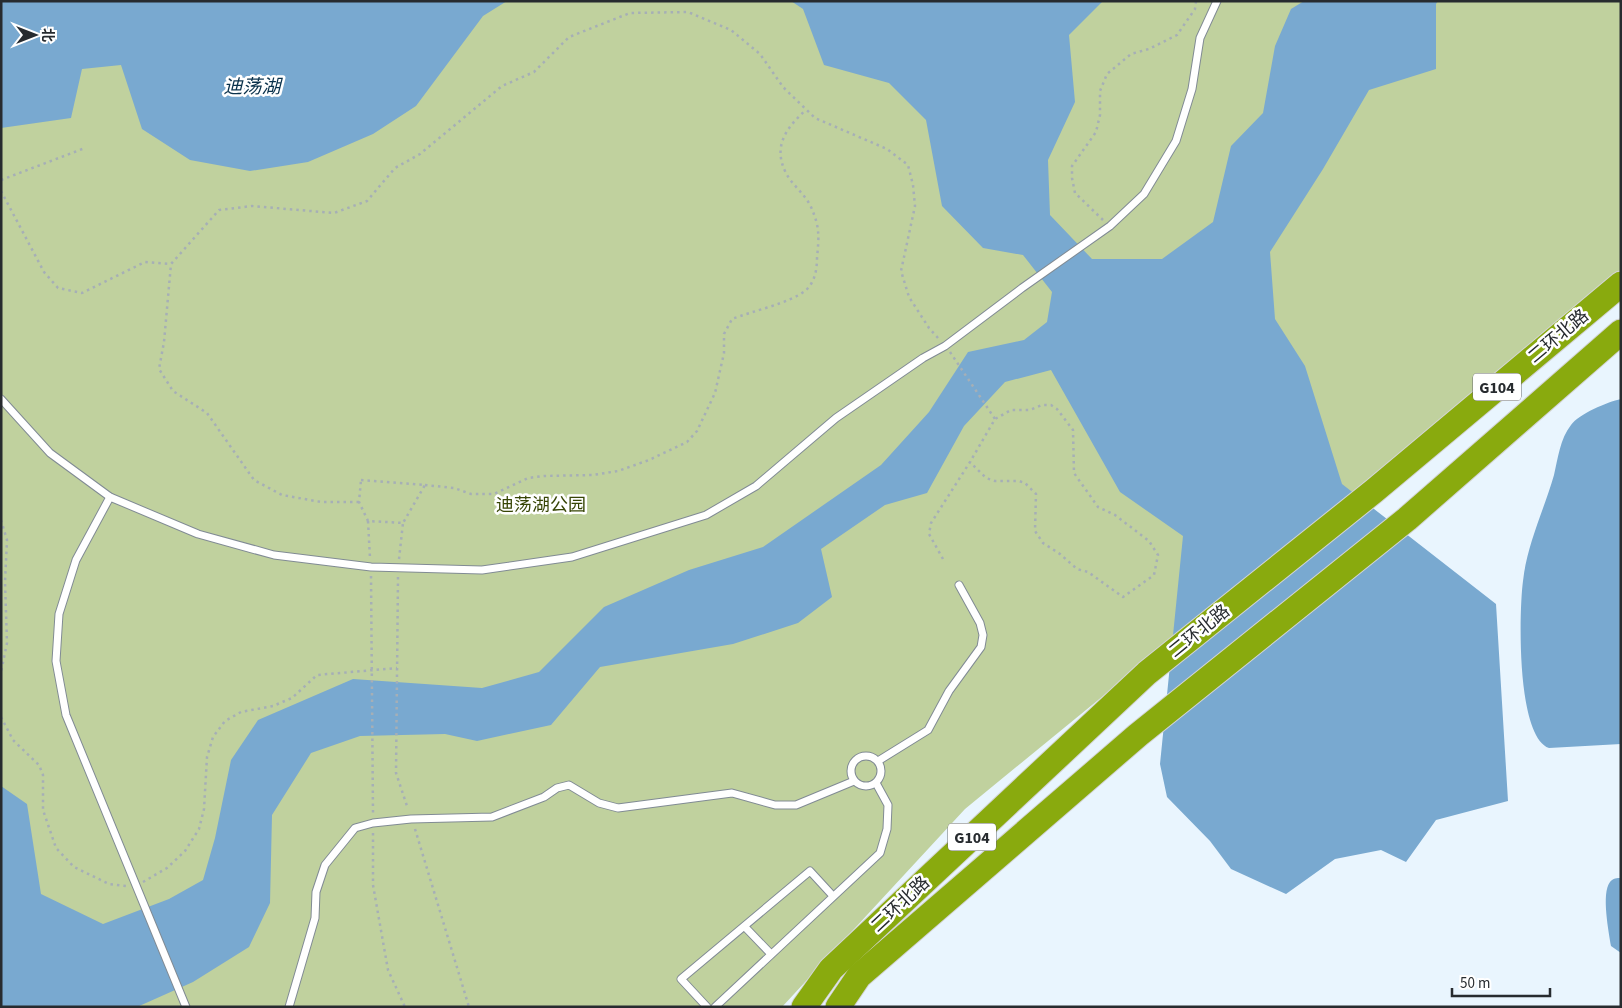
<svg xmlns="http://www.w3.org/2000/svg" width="1622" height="1008" viewBox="0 0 1622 1008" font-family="'Source Sans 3','Noto Sans SC',sans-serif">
  <rect width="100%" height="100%" fill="#e9f5fe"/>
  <polygon fill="#c0d19e" points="1,1 1621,1 1621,272 965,809 782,1007 1,1007"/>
  <g fill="#79a9d0">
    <polygon points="1,1 507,1 483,16 416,106 373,134 308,162 250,171 190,160 142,129 121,65 82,69 71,118 1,128"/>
    <polygon points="791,1 1103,1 1069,35 1075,102 1048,160 1050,215 1092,259 1162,259 1213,222 1231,146 1263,113 1275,46 1291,9 1304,1 1438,1 1436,4 1436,69 1369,90 1323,169 1270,252 1275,319 1305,366 1342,484 1496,604 1508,801 1436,820 1406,862 1381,850 1335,859 1286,894 1231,869 1210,841 1167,797 1160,764 1183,536 1120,492 1051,370 1005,382 964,426 927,493 885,505 821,549 832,597 798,623 733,644 600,667 551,725 477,741 445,734 360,736 311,753 272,815 270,903 249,947 193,982 137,1007 1,1007 1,786 27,804 41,894 103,924 169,899 203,880 215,838 231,760 258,720 353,679 482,688 539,672 604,607 689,570 763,547 881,465 929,412 968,352 1024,340 1047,322 1052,292 1023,255 983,248 942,206 926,120 889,83 824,65 803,9"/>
    <path d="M1621,399V744L1549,748C1516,736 1519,611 1523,581C1527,544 1544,510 1554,475C1558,458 1560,439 1571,425C1579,414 1607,402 1621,399Z"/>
    <path d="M1621,878V953L1611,946C1609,933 1601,893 1610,882C1613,878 1617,878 1621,878Z"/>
  </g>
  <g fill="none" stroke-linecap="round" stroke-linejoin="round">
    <g stroke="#818b94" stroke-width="9">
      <g id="lane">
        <polyline points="1,399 50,453 110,497 198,534 274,555 371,567 482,570 572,557 706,515 756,486 836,418 923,358 945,346 1022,288 1110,226 1144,194 1176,141 1192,89 1200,38 1217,1"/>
        <polyline points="110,497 76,560 59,614 56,661 66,715 186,1007"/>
        <circle cx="866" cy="771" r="15"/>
        <polyline points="878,761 928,730 949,691 981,647 983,635 980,623 959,585"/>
        <polyline points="745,927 771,954"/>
        <polyline points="289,1007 315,918 316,892 325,865 355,828 373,823 411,819 492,817 544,797 557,788 569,785 599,803 618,808 732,793 775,805 796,805 854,781"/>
        <polyline points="707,1007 681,979 810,871 833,896"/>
        <polyline points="715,1007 880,853 887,829 888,805 876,783"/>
      </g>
    </g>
    <g stroke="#d4d5d5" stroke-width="27">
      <g id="highway">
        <polyline points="804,1007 831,969 1147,673 1374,491 1621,284"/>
        <polyline points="838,1007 859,976 1138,735 1407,519 1621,332"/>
      </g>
    </g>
    <g stroke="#a6afb6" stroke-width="2.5" stroke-dasharray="2.5 4" stroke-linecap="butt">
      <polyline points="1,180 85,148"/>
      <polyline points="1,191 44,272 58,288 82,293 145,262 171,264"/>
      <polyline points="1103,220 1075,193 1072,178 1072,166 1096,132 1100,115 1100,91 1107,74 1131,54 1149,49 1177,35 1195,9 1196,1"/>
      <polyline points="950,352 995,419"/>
      <polygon points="361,480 425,485 403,523 368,521 359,502"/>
      <path d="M425,485L454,488L471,494H494L528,478L544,476L593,475L618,471L649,460L687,442L697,431L715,393L724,353V334L732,319C752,311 791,303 806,290C815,282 817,269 817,258C819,237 820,227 811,207C805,194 792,185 786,173C772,146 787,127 806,110"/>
      <polyline points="359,502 321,502 282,495 254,480 207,413 173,391 159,369 164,342 171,264 219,210 252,206 334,213 367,201 395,168 420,154 502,86 534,72 569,37 630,13 688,12 731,30 760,54 783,87 815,118 887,149 908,165 913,185 915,206 901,271 909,297 929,328 938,338"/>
      <polyline points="1,520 7,540 5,582 7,643 1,672"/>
      <polyline points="368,521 370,558"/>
      <polyline points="399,559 403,523"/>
      <polyline points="943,559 929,534 931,523 970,462 995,419 1011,410 1030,410 1042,405 1051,405 1057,409 1073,430 1074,473 1098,507 1115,515 1149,541 1158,555 1154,575 1123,597 1088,572 1077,569 1060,554 1043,543 1035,531 1036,494 1025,483 1019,481 995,481 986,478 970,462"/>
      <polyline points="371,576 373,813"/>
      <polyline points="398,577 396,773 408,809"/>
      <polyline points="1,717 13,740 39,765 43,775 43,810 56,848 74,867 109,884 126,886"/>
      <polyline points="415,829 469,1007"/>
      <polyline points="373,833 373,885 388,970 405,1007"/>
      <polyline points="143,882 167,868 185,851 199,829 204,809 207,757 213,737 225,721 241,712 273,706 292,698 317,675 397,668"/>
    </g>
    <use href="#lane" stroke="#fff" stroke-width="7"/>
    <use href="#highway" stroke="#89aa0e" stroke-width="25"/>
  </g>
  <g text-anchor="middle" stroke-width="5" stroke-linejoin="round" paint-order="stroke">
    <g fill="#fff" stroke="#686b6d" stroke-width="1">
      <rect x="1473" y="373.5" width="48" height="27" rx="4"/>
      <rect x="948" y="823.5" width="48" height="27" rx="4"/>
    </g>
    <g font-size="16" font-weight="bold" fill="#272b2f">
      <text x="1497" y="393">G104</text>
      <text x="972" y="843">G104</text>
    </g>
    <g font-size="18" fill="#272b2f" stroke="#fff">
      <text transform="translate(1558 336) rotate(-40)" y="6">二环北路</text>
      <text transform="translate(1199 631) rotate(-39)" y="6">二环北路</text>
      <text transform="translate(900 904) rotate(-43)" y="6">二环北路</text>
    </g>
    <g font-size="18" fill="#374505" stroke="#fff">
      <text x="541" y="511">迪荡湖公园</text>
    </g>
    <g font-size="19" font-style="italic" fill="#09314b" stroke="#fff">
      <text x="252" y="93">迪荡湖</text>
    </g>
  </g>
  <rect width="1622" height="1008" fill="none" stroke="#272b2f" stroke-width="5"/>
  <g transform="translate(35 35) rotate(90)" stroke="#ffffff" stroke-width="4" paint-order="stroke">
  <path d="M0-4L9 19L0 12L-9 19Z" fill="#272b2f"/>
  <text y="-8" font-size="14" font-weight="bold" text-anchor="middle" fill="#272b2f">北</text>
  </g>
  <path d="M1452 988v8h98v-8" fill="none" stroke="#272b2f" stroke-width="2.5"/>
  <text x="1460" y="988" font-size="15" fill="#272b2f" stroke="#ffffff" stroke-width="4" paint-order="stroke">50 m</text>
</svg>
